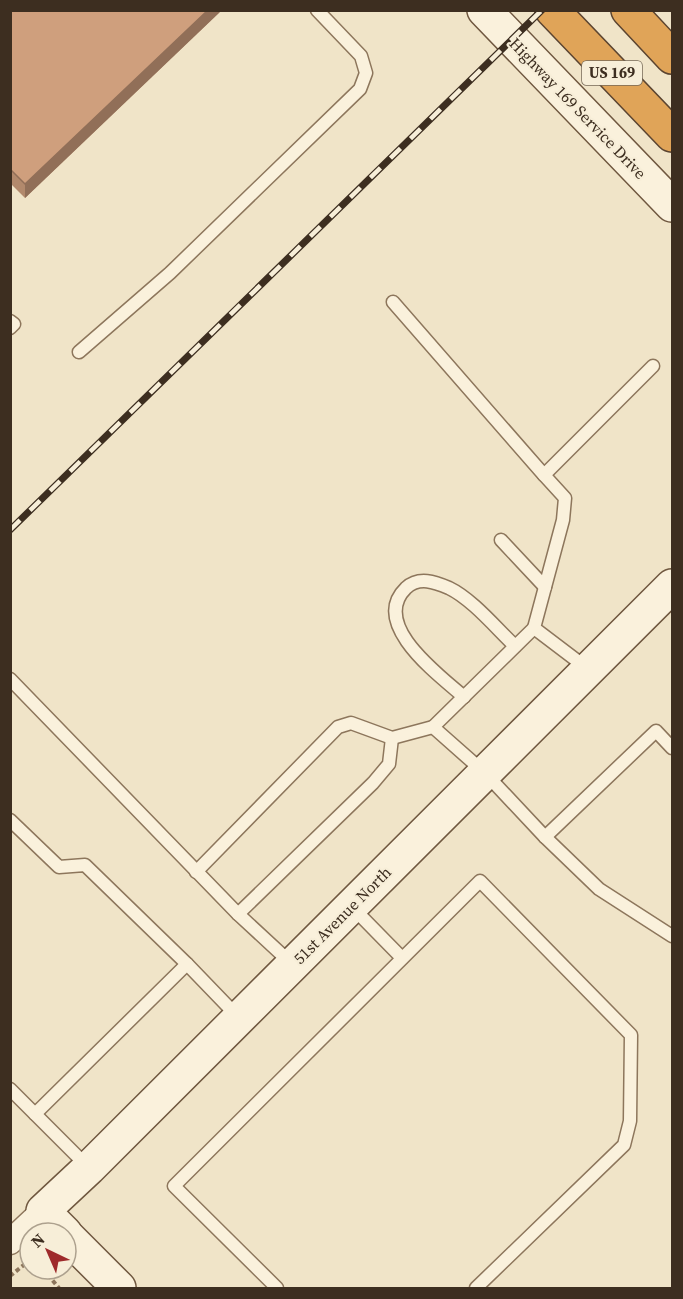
<svg xmlns="http://www.w3.org/2000/svg" width="683" height="1299" viewBox="0 0 683 1299" font-family="'Source Serif 4',serif">
  <rect width="100%" height="100%" fill="#f0e4c8"/>
  <g fill="none" stroke-linecap="round" stroke-linejoin="round">
    <g stroke="#8d765c" stroke-width="15">
      <g id="lane">
        <polyline points="393,302 544,475"/>
        <polyline points="10,321 14,324 10,328"/>
        <polyline points="79,352 170,273 360,89 366,73 361,56 317,10"/>
        <polyline points="501,540 545,587"/>
        <polyline points="588,669 534,628 563,520 565,498 544,475 653,366"/>
        <polyline points="10,679 238,914 292,964"/>
        <path d="M464,697C439,675 369,624 406,588C419,576 435,582 449,588C472,599 496,628 515,646"/>
        <polyline points="433,727 534,628"/>
        <polyline points="10,820 59,867 85,865 187,964 239,1018"/>
        <polyline points="545,837 656,731 672,748"/>
        <polyline points="196,872 338,727 351,723 392,738 433,727 485,773 545,837 599,889 672,936"/>
        <polyline points="352,907 402,958"/>
        <polyline points="238,914 373,783 389,764 392,738"/>
        <polyline points="10,1089 88,1167"/>
        <polyline points="35,1114 187,964"/>
        <polyline points="277,1288 174,1186 480,881 631,1035 630,1121 624,1145 476,1288"/>
      </g>
    </g>
    <g stroke="#8d765c" stroke-width="27">
      <polyline id="street" points="10,1242 43,1211"/>
    </g>
    <g stroke="#6f573f" stroke-width="36">
      <g id="secondary">
        <polyline points="484,10 672,205"/>
        <polyline points="65,1233 43,1211 89,1168 672,586"/>
        <polyline points="66,1235 119,1288"/>
      </g>
    </g>
    <g stroke="#5b4430" stroke-width="36">
      <g id="highway">
        <polyline points="552,10 672,135"/>
        <polyline points="628,10 672,57"/>
      </g>
    </g>
    <g stroke="#8d765c" stroke-width="4" stroke-dasharray="4.5 3" stroke-linecap="butt">
      <polyline points="43,1269 59,1288"/>
      <polyline points="10,1276 30,1260"/>
    </g>
    <use href="#lane" stroke="#faf1dc" stroke-width="12"/>
    <use href="#street" stroke="#faf1dc" stroke-width="24"/>
    <use href="#secondary" stroke="#faf1dc" stroke-width="33"/>
    <use href="#highway" stroke="#e0a458" stroke-width="33"/>
    <g stroke="#3d2e20" stroke-width="7">
      <polyline id="rail" points="10,530 542,10"/>
    </g>
    <use href="#rail" stroke="#f7eed8" stroke-width="4.5" stroke-dasharray="14" stroke-linecap="butt"/>
  </g>
  <polygon fill="#b2896c" points="10,10 222,10 25,198 10,183"/>
  <polygon fill="#916f58" points="208,10 222,10 25,198 25,184"/>
  <polygon fill="#cf9f7d" stroke="#916f58" stroke-width="1.5" points="10,10 208,10 25,184 10,169"/>
  <g text-anchor="middle" stroke-width="4.5" stroke-linejoin="round" paint-order="stroke">
    <rect fill="#f7eed8" stroke="#756857" stroke-width="1.5" x="582" y="61" width="60" height="24" rx="4.5"/>
    <g font-size="15" font-weight="bold" fill="#3d2e20">
      <text x="612" y="78">US 169</text>
    </g>
    <g font-size="16" fill="#3d2e20" stroke="#f7eed8">
      <text transform="translate(578 108) rotate(46)" y="6">Highway 169 Service Drive</text>
      <text transform="translate(342 915) rotate(-45)" y="6">51st Avenue North</text>
    </g>
  </g>
  <rect width="683" height="1299" fill="none" stroke="#3d2e20" stroke-width="24"/>
  <g transform="translate(48 1251) rotate(316)"><circle r="28" fill="#f7eed8" stroke="#ada18e" stroke-width="1.5"/>
  <path d="M0-4.5L10 22L0 15L-10 22Z" fill="#9e2a2b"/>
  <text y="-9" font-size="16" font-weight="bold" text-anchor="middle" fill="#3d2e20">N</text>
  </g>
</svg>
